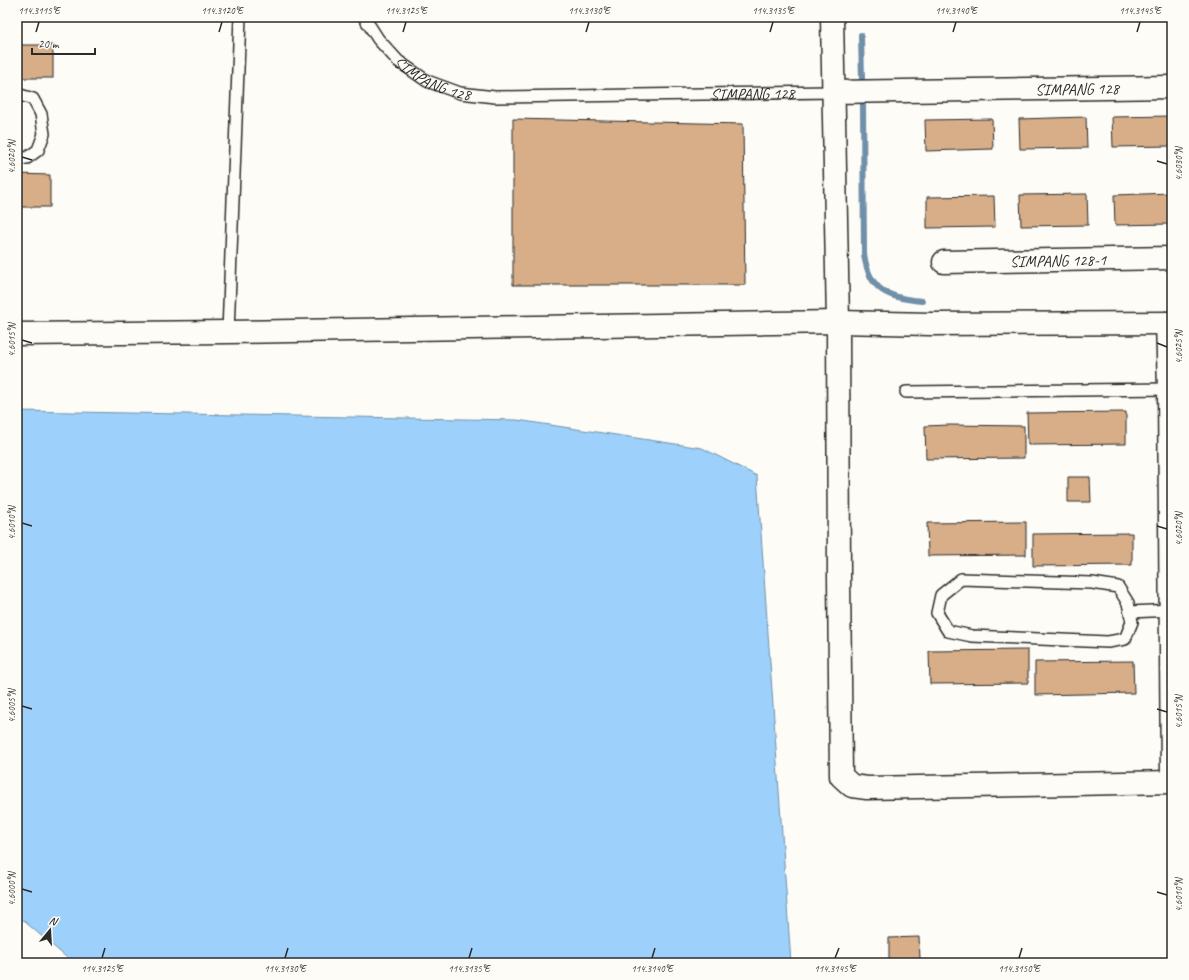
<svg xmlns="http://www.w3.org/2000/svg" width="1189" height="980" viewBox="0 0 1189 980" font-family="Caveat,sans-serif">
  <rect width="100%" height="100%" fill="#fdfcf7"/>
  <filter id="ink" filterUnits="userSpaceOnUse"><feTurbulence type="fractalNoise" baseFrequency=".025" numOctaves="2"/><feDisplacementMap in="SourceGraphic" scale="8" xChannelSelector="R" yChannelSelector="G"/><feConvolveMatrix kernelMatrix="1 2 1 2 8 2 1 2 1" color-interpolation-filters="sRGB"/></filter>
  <g filter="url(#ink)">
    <polygon fill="#9dd1fb" stroke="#6f8fa8" points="17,411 517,420 702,448 757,476 791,963 73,963 17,915"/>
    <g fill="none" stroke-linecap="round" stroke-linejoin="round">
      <g stroke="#6f8fa8" stroke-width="6">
        <polyline points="861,35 862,80"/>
        <path d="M863,103L864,254C869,291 888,298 922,301"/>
      </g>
    </g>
    <g fill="#d7ae88" stroke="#2b2b2b">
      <rect x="17" y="45" width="36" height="33"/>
      <polygon points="1172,116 1172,146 1113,147 1112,117"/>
      <polygon points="1086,117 1087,148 1020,149 1019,119"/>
      <polygon points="513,119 743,124 745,285 513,285"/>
      <polygon points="992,119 993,149 926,151 925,120"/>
      <polygon points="17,174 50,175 50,207 17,207"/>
      <polygon points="1172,193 1172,224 1115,225 1114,195"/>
      <polygon points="1087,194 1088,225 1021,226 1020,195"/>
      <polygon points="994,196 995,227 927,228 927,197"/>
      <polygon points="1126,412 1126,444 1028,445 1027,413"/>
      <polygon points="949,425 1024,426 1024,458 926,459 925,426"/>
      <polygon points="1068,477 1090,477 1091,502 1068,502"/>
      <polygon points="1026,522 1026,555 928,556 927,523"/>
      <polygon points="1132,533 1132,565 1033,566 1033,534"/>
      <polygon points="1028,650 1028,683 930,684 929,651"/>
      <polygon points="1133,661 1134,693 1035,695 1035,662"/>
      <polygon points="919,937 920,959 889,960 889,938"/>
    </g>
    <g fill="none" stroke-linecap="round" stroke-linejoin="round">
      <g stroke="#2b2b2b" stroke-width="14">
        <g id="service">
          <path id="s1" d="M364,17L378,39L398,61L427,81L460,93L495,97L833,92"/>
          <polyline points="17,94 33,99 41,114 44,134 38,150 27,158 17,159"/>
          <polyline points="228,332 240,17"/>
          <polyline points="906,392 1172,389"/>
          <polygon points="961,579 1092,583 1118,587 1128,603 1132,622 1125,639 1108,642 972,636 948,631 937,613 941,595"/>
          <polyline points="1130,612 1172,610"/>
        </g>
      </g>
      <g stroke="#2b2b2b" stroke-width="25">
        <g id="minor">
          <polyline points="832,17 838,322 839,576 841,776 852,786 867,788 1172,782"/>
          <path id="s2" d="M833,92L1172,87"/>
          <path id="s3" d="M944,262L1172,258"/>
          <polyline points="1167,323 1169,388 1172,782"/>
          <polyline points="17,334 228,332 838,322 931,324 1172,323"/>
        </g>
      </g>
      <use href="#service" stroke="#fdfcf7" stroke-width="11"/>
      <use href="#minor" stroke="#fdfcf7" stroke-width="22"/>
    </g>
  </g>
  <path fill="none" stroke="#2b2b2b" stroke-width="1.5" d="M36,32L39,22M219,32L222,22M403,32L406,22M586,32L589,22M770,32L773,22M953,32L956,22M1137,32L1140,22M22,157L32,160M1157,161L1167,164M22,340L32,343M1157,343L1167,347M22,523L32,526M1157,526L1167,529M22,706L32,709M1157,709L1167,712M22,889L32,892M1157,892L1167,895M102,958L105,948M285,958L288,948M469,958L472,948M652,958L655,948M835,958L839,948M1019,958L1022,948"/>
  <g text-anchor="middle" stroke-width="3" stroke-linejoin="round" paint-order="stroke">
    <g font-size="16" fill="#2b2b2b" stroke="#fdfcf7">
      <text dy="6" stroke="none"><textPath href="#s1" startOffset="95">SIMPANG 128</textPath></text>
      <text dy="6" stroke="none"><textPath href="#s2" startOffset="244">SIMPANG 128</textPath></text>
      <text dy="6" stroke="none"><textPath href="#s1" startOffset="419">SIMPANG 128</textPath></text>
      <text dy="6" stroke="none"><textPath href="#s3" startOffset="114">SIMPANG 128-1</textPath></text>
    </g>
  </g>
  <rect width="1189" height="980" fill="none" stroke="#fdfcf7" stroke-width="44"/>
  <g transform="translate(50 930) rotate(18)" stroke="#fdfcf7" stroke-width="3" paint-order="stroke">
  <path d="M0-3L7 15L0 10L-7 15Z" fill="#2b2b2b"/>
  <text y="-6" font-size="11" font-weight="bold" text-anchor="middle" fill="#2b2b2b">N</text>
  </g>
  <path d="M32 48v6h63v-6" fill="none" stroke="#2b2b2b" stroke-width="2"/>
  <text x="38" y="48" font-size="12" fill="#2b2b2b" stroke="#fdfcf7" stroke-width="3" paint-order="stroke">20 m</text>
  <rect x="22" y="22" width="1145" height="936" fill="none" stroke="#2b2b2b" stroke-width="1.5"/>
  <g font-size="10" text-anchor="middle" fill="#2b2b2b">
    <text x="39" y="14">114.3115°E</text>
    <text x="222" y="14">114.3120°E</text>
    <text x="406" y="14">114.3125°E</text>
    <text x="589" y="14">114.3130°E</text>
    <text x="773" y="14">114.3135°E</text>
    <text x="956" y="14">114.3140°E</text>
    <text x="1140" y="14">114.3145°E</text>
    <text transform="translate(11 157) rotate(-90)" y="4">4.6020°N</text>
    <text transform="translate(1178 164) rotate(-90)" y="4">4.6030°N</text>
    <text transform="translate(11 340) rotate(-90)" y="4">4.6015°N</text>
    <text transform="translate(1178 347) rotate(-90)" y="4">4.6025°N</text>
    <text transform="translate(11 523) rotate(-90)" y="4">4.6010°N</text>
    <text transform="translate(1178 529) rotate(-90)" y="4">4.6020°N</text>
    <text transform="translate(11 706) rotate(-90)" y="4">4.6005°N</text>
    <text transform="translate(1178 712) rotate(-90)" y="4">4.6015°N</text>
    <text transform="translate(11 889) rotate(-90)" y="4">4.6000°N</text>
    <text transform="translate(1178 895) rotate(-90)" y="4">4.6010°N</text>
    <text x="102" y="972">114.3125°E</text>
    <text x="285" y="972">114.3130°E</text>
    <text x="469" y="972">114.3135°E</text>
    <text x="652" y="972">114.3140°E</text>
    <text x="835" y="972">114.3145°E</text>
    <text x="1019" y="972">114.3150°E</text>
  </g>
</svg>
